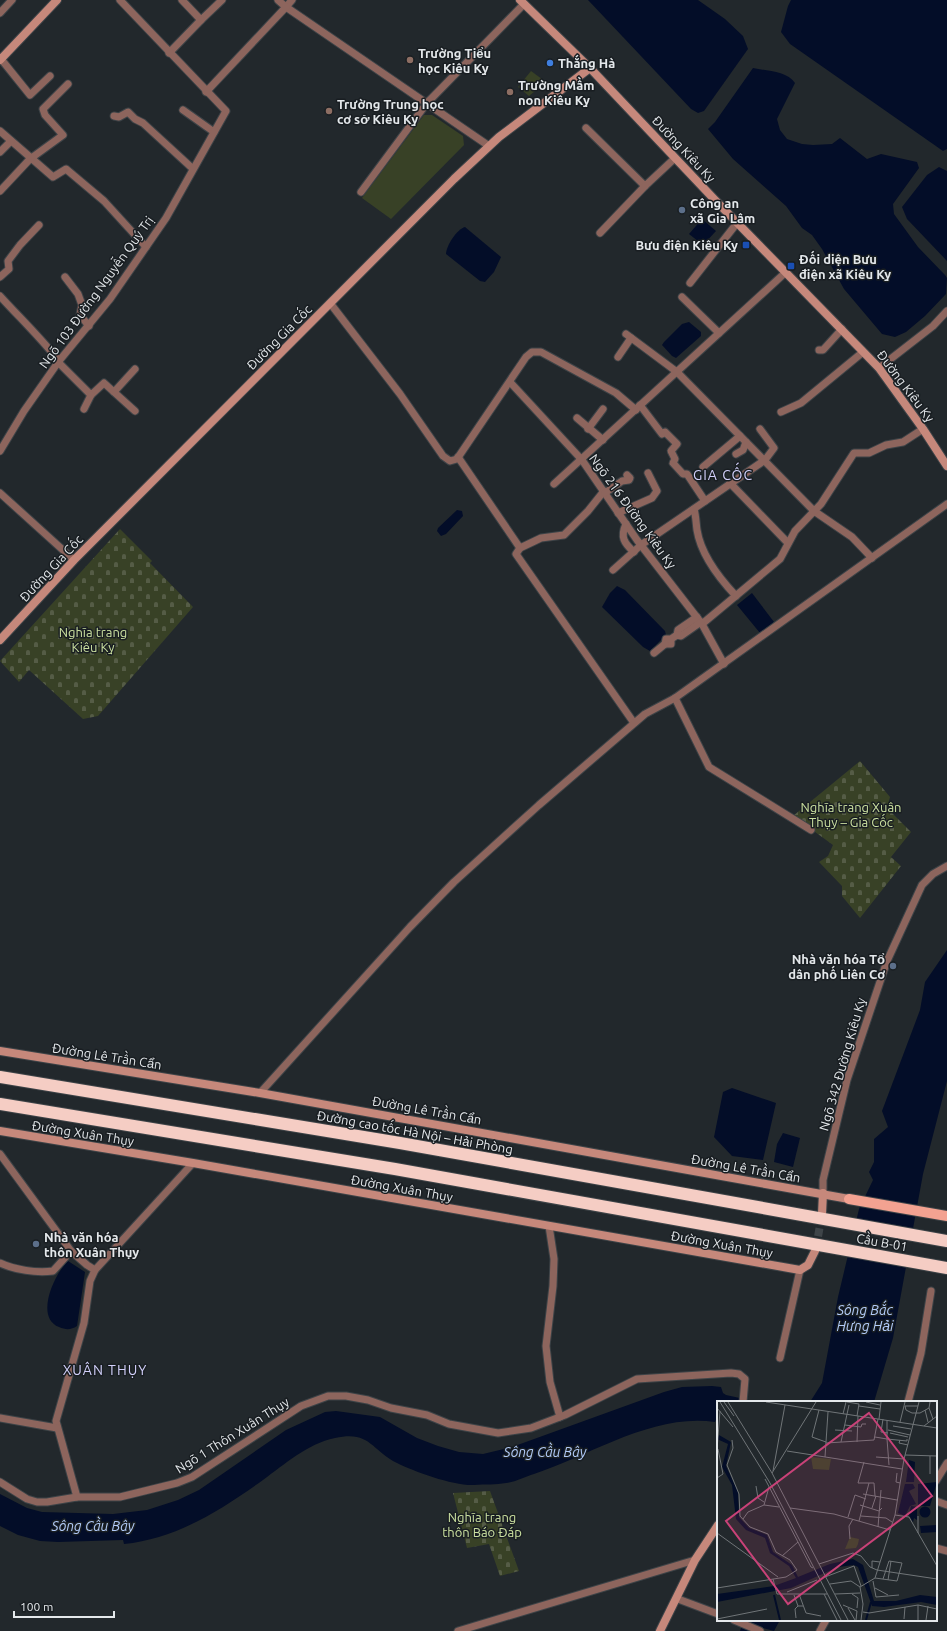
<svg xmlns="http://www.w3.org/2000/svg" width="947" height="1631" viewBox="0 0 947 1631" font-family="Ubuntu,sans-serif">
  <defs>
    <pattern id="cemetery-stones" width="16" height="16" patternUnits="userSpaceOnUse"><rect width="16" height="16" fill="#384126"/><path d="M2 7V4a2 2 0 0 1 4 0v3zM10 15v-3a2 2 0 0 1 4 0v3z" fill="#555c46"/></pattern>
  </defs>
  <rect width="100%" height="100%" fill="#22282c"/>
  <g fill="url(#cemetery-stones)">
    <polygon points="120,529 152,561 150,563 193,607 98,716 83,719 29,670 19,682 0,661"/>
    <polygon points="860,761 890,797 887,808 911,832 891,857 901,866 860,918 842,896 842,886 819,862 828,856 833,845 793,816"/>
    <polygon points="490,1491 519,1571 500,1576 489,1544 467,1548 453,1493"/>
  </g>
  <g fill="#384126">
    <polygon points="531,71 546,82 529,96 518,87"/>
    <polygon points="424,115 432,115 463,136 464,145 391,219 362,198"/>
  </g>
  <g fill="#030d28">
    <polygon points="588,0 698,0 725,19 743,36 748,49 704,111 698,113 691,109"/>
    <polygon points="791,0 947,0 947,149 943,151 790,44 781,32 788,6"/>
    <path d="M753,68C766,71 787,71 795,83L777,119L780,130L787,139L802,144L813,145L832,144L840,138L867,159L881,154L917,162L919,168L893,204L894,214L918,247L945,275L947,278L946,294L925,316L906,332L895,337L882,334L844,289L822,249L812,235L802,228L786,206L733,159L708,129L715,122Z"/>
    <polygon points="939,167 947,171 947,261 907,219 902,207 927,175"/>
    <polygon points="702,219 716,231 703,245 689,234"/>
    <path d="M465,227L501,257L494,272L485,282L480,281L446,254C446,246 457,229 465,227Z"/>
    <polygon points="689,322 701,332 701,336 676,358 672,356 662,345 664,342 682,324"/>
    <polygon points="457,510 462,511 463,516 446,534 441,536 437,531 438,528"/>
    <polygon points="617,586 625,590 665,631 666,635 650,651 643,647 602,607 610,593"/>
    <polygon points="752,593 774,622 760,633 737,605"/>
    <polygon points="947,950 947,1081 923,1174 893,1338 874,1402 810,1402 822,1383 838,1297 859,1209 873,1180 869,1172 874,1162 874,1139 888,1127 882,1111 920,1010 925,982"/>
    <polygon points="732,1088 776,1103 763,1160 732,1156 714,1137 723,1092"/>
    <polygon points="783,1133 800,1138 793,1167 774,1162 777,1144"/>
    <path d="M68,1261L85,1272L77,1326C71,1330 66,1330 59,1327C34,1317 55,1273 68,1261Z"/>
    <path d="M712,1386L721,1387L723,1393L726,1395L758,1402H718V1415L715,1422C653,1413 591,1455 534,1474C525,1477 515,1482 506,1483C496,1485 485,1484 474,1485C454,1486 415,1472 397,1463C371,1450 370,1430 335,1438C307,1444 285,1464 263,1480C221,1510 176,1539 124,1544L123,1540L58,1542L40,1541L18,1535L0,1526V1494L27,1508L42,1512L113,1514L147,1510L178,1500L199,1490L286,1430L325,1412L336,1411L380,1417L417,1438L438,1446L459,1452L483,1454L512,1447L664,1392L682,1387Z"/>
    <polygon points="744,1620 780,1620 774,1631 763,1628 762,1631 740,1631"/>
  </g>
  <polygon fill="#22282c" points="854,1225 914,1235 909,1261 848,1250"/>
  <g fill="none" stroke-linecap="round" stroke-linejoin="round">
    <polyline stroke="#3f4549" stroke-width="8" stroke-dasharray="8 4" stroke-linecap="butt" points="816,1248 822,1214"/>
    <g stroke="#3d4347" stroke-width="9">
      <g id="street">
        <polyline points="182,0 201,20 222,0"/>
        <polyline points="292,0 286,7 489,146"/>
        <polyline points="0,13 12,0"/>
        <polyline points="169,53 201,20"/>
        <polyline points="1,59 30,95 50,76"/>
        <polyline points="206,92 286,7 278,0"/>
        <polyline points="183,110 214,132"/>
        <polyline points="114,116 119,117 128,112 135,119 143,123 192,168"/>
        <polyline points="586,128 645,186 675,158"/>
        <polyline points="0,131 53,177 66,169 104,201 146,247"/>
        <polyline points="0,152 11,141"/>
        <polyline points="0,191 30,159 63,135 45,115 43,109 68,84"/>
        <polyline points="361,192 427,103 524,4"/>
        <polyline points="600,233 645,186"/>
        <polyline points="0,277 9,269 8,261 20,245 39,225"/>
        <polyline points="65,277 78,294 82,305 80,315 89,326"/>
        <polyline points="690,283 737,223"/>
        <path d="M0,296C20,318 41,338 59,361"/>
        <polyline points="682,297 719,333"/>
        <polyline points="330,303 400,394 443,456 450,461 457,459 526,357 532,352 541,352 616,393 636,410"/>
        <polyline points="626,334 677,372 814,511 852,537 872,558"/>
        <polyline points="819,350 823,350 842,329"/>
        <polyline points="618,357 631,338"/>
        <polyline points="59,363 91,395 104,383 135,411"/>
        <polyline points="879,368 933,326 947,311"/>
        <polyline points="510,382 582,460 637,540 702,624 724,664"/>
        <polyline points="114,392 135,369"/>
        <polyline points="640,405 662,434 665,432 677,444 671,451 675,459 673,463 683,474 687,474 705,501"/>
        <polyline points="84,409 91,395"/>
        <polyline points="781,412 801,403 863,352"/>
        <polyline points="577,418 603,440"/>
        <polyline points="588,429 603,409"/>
        <polyline points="0,451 24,411 59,361 110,299 166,218 226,111 120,0"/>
        <polyline points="736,454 743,450 746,442"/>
        <polyline points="458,457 520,548"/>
        <polyline points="703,467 740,436"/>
        <polyline points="730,483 788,543"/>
        <polyline points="554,484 786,272"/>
        <polyline points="604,491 588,511 564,535 541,538 520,548 516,554 634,723"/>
        <polyline points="0,493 74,560"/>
        <polyline points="605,493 622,481 629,480 630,478 627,475"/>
        <path d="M694,509C696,516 696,523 697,530C701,555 719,578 736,596"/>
        <polyline points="618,513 652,498 657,491 648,473"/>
        <path d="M626,524C620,537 624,543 634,552"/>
        <polyline points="613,570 641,545 765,460 774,448 760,429"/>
        <polyline points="702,624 780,559 795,531 821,504 854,453 869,453 886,445 903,442 923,429"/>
        <polyline points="677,635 678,630 697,617"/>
        <polyline points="671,639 671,644 665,644 666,639 671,639 677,635 681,636 701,622"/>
        <polyline points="654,653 665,644"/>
        <polyline points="675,698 709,767 811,830"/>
        <polyline points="260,1093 410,927 454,882 539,805 645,714 675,698 947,504"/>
        <polyline points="0,1154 71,1251 87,1265 95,1270 90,1281 84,1323 56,1421 77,1497"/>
        <polyline points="823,1193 823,1180 847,1080 887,961 922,885 933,874 947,866"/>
        <polyline points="549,1226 554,1259 553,1286 546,1346 550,1382 560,1417"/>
        <path d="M0,1263C15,1270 36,1273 53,1271L71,1251"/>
        <polyline points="95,1270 193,1163"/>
        <polyline points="780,1358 800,1270"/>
        <polyline points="908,1402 921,1353 931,1291"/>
        <polyline points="0,1418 57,1428"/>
        <polyline points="936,1481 947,1463"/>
        <polyline points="0,1482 27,1499 37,1502 47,1502 77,1497 120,1497 177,1483 192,1477 301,1406 328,1396 346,1396 368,1400 391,1408 427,1415 449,1424 498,1433 531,1428 565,1415 637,1379 731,1373 739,1374 745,1379 743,1402"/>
        <polyline points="936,1501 947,1505"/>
        <polyline points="936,1548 947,1551"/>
        <polyline points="678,1599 718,1614"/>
        <polyline points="734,1620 760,1631"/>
        <polyline points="458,1631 695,1560"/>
        <polyline points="820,1631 826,1620"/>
      </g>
    </g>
    <g stroke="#3d4347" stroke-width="10">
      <g id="secondary">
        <polyline points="520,0 590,68 714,199 879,368 923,429 947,466"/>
        <polyline points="0,60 57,0"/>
        <polyline points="0,640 74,560 454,179 499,137 590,68"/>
        <polyline points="0,1051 260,1093 849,1199"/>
        <polyline points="0,1131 193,1163 800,1270 808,1265 815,1251"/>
        <polyline points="822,1214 823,1193"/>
        <polyline points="660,1631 695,1560 718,1525"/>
      </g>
    </g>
    <g stroke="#3d4347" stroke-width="12">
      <polyline id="primary" points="849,1199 947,1216"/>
    </g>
    <g stroke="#3d4347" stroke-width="14">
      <g id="highway">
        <polyline points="0,1077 400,1143 947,1241"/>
        <polyline points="0,1104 395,1169 947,1268"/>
      </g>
    </g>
    <use href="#street" stroke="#8d655d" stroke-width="7"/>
    <use href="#secondary" stroke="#c6887b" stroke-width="8"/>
    <use href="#primary" stroke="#f3a291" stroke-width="10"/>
    <use href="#highway" stroke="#f5cdc4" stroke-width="12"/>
  </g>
  <g fill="#8d6e63" stroke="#191e22" stroke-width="1.5">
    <circle cx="410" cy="60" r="4"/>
    <circle cx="510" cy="92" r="4"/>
    <circle cx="329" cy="111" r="4"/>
  </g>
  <circle fill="#3f7fe0" stroke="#191e22" stroke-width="1.5" cx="550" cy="63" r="4"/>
  <g fill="#5c6f8a" stroke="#191e22" stroke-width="1.5">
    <circle cx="682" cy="210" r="4"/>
    <circle cx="893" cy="966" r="4"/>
    <circle cx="36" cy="1244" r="4"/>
  </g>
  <g fill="#1a4fb4" stroke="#191e22" stroke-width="1.5">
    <rect x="742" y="241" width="8" height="8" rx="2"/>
    <rect x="787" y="262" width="8" height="8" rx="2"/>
  </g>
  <g text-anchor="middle" stroke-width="3" stroke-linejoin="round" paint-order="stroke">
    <g font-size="13" font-weight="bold" fill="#e4e8eb" stroke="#191e22" text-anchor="start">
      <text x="418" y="58">Trường Tiểu<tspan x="418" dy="15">học Kiêu Kỵ</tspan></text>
      <text x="558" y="68">Thắng Hà</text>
      <text x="518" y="90">Trường Mầm<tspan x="518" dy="15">non Kiêu Kỵ</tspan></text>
      <text x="337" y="109">Trường Trung học<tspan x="337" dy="15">cơ sở Kiêu Kỵ</tspan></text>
      <text x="690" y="208">Công an<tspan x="690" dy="15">xã Gia Lâm</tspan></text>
      <text x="738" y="250" text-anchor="end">Bưu điện Kiêu Kỵ</text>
      <text x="799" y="264">Đối diện Bưu<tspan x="799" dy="15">điện xã Kiêu Kỵ</tspan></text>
      <text x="885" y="964" text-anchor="end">Nhà văn hóa Tổ<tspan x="885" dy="15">dân phố Liên Cơ</tspan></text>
      <text x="44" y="1242">Nhà văn hóa<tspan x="44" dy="15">thôn Xuân Thụy</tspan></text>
    </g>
    <g font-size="13" fill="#e4e8eb" stroke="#191e22">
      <text transform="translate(684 149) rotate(47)" y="5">Đường Kiêu Kỵ</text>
      <text transform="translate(96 292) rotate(-54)" y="5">Ngõ 103 Đường Nguyễn Quý Trị</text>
      <text transform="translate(279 337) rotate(-45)" y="5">Đường Gia Cốc</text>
      <text transform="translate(906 386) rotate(53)" y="5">Đường Kiêu Kỵ</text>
      <text transform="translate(633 511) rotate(54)" y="5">Ngõ 216 Đường Kiêu Kỵ</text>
      <text transform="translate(51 568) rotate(-47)" y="5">Đường Gia Cốc</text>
      <text transform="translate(107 1056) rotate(9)" y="5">Đường Lê Trần Cẩn</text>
      <text transform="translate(842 1064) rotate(-74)" y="5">Ngõ 342 Đường Kiêu Kỵ</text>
      <text transform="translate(427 1110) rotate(10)" y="5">Đường Lê Trần Cẩn</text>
      <text transform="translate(415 1132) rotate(10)" y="5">Đường cao tốc Hà Nội – Hải Phòng</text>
      <text transform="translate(83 1133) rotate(9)" y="5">Đường Xuân Thụy</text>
      <text transform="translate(746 1168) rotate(10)" y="5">Đường Lê Trần Cẩn</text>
      <text transform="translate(402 1188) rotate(10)" y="5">Đường Xuân Thụy</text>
      <text transform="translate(882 1242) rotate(10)" y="5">Cầu B-01</text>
      <text transform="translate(722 1244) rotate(10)" y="5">Đường Xuân Thụy</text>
      <text transform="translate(232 1435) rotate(-32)" y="5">Ngõ 1 Thôn Xuân Thụy</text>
    </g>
    <g font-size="13" fill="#cbe0a0" stroke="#191e22">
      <text x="93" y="637">Nghĩa trang<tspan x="93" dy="15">Kiêu Kỵ</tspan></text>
      <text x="851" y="812">Nghĩa trang Xuân<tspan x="851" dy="15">Thụy – Gia Cốc</tspan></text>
      <text x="482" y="1522">Nghĩa trang<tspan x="482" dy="15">thôn Báo Đáp</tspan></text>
    </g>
    <g font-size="14" letter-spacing="1" fill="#d3d1fc" stroke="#191e22">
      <text x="723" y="480">GIA CỐC</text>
      <text x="105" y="1375">XUÂN THỤY</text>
    </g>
    <g font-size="14" font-style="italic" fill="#b2cbf9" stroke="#191e22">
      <text x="865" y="1315">Sông Bắc<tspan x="865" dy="16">Hưng Hải</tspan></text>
      <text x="545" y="1457">Sông Cầu Bây</text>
      <text x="93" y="1531">Sông Cầu Bây</text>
    </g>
  </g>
  <g transform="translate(717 1401)">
    <rect width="220" height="220" fill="#22282c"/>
    <path d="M94,56L114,58L112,69L96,68ZM133,136L142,138L141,143L139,147L128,148Z" fill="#384126"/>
    <path d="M2,34L14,41L9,65L21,91L22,116L32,127L50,134L56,151L75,164L81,176L113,163L136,158L146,164L157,200H179L203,194L220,196V204L204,201L167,206L155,205L141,166L137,164L121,166L74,187L0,201V193L57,185L79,177L72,165L53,152L48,137L29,129L19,118L15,84L5,66L11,43L0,38ZM192,59L198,61L197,81H189ZM220,81L213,105H201V83ZM188,83H196L198,87L192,90L199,103L193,105L188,115L181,112ZM194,105L200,106V119L197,117L196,121L192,114ZM202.5 111a5.5 5.5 0 1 1 11 0a5.5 5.5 0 1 1-11 0ZM220,124V131L204,132L203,125Z" fill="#030d28"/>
    <path fill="none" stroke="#030d28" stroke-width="2" d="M57,194L63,219M149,219L154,201"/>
    <path fill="none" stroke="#707578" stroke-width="1" d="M3,1L53,82L124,219M7,1L17,15M11,1L55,72L131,219M49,1L220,27M130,1L142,3L140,15M149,1L163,4M213,1L212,7L216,18M142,5L163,8M188,5L189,9L195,12H203L212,7M188,5H201M0,7L16,26M102,9L95,36L109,41M208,9L211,21M126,13L129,1M162,18L164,1M166,18L164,31L171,32M183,21L188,1M128,24L144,26L145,23H149M176,25L194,28M207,25L220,15M118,29L135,30M171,29L193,34M173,32L191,36M158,36L170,38V19M183,39L182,42L191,44M124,41L132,4M140,41L141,15M109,42L157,39L161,18M0,49L3,10M70,50L185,68M188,54L220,55M213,55V73M108,56L111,11M159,56L187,58M147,61L141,82H157L158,95M172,64L170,38L190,40V38M56,70L68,4M55,72L99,1M180,72L179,81L183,82M48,78L94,166L96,167M39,85L41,97L47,101M0,87V77L6,73L1,48M146,93L180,99M47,104L62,106M143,104L162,110L165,107M73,107L117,113L173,129M155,107L159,95M178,114L192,116L220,165M144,115L169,117L175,121M201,115V132M131,116L138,94L149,98M26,118L31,111L47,104L52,86M142,120L152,82M161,126L164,89M0,132L61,176M133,138L132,125L136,118M65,155L81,141M102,163L136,152L144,155L153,166L160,169M155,167V160L163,161M160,169L220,178M108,176L137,165L144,185M158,177L180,180L185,162L172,160L166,178M56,178L60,193H82M171,179L174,160M156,180L159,196L182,194M113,183L134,180L143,186M0,187L69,176L80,169L73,159L59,151L51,133L33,126L23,115L22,93L10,64L16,47L15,39M158,187L171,194M70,191L100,179M110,193H107L120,219M118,193L143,192M135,193L141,197L140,207M77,194L81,205H86M126,204L140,210L139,219M201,204V219M131,207L138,219M146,211L152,212L201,204L220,208M104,215L89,212L82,193H107M79,217L78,208L81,205M0,218L50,208M187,218L188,206M144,219L146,203L143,186L158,177L178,114L187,58L202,1M209,219L211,205"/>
    <path fill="#c94278" fill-opacity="0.15" stroke="#c94278" stroke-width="2" d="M152,12L215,95L71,203L9,120Z"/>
    <rect width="220" height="220" fill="none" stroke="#e4e8eb" stroke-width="2"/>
  </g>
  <path d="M14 1611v6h100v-6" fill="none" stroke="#e4e8eb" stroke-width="2"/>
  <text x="20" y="1611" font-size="12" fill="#e4e8eb" stroke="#191e22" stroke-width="3" paint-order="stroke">100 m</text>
</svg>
